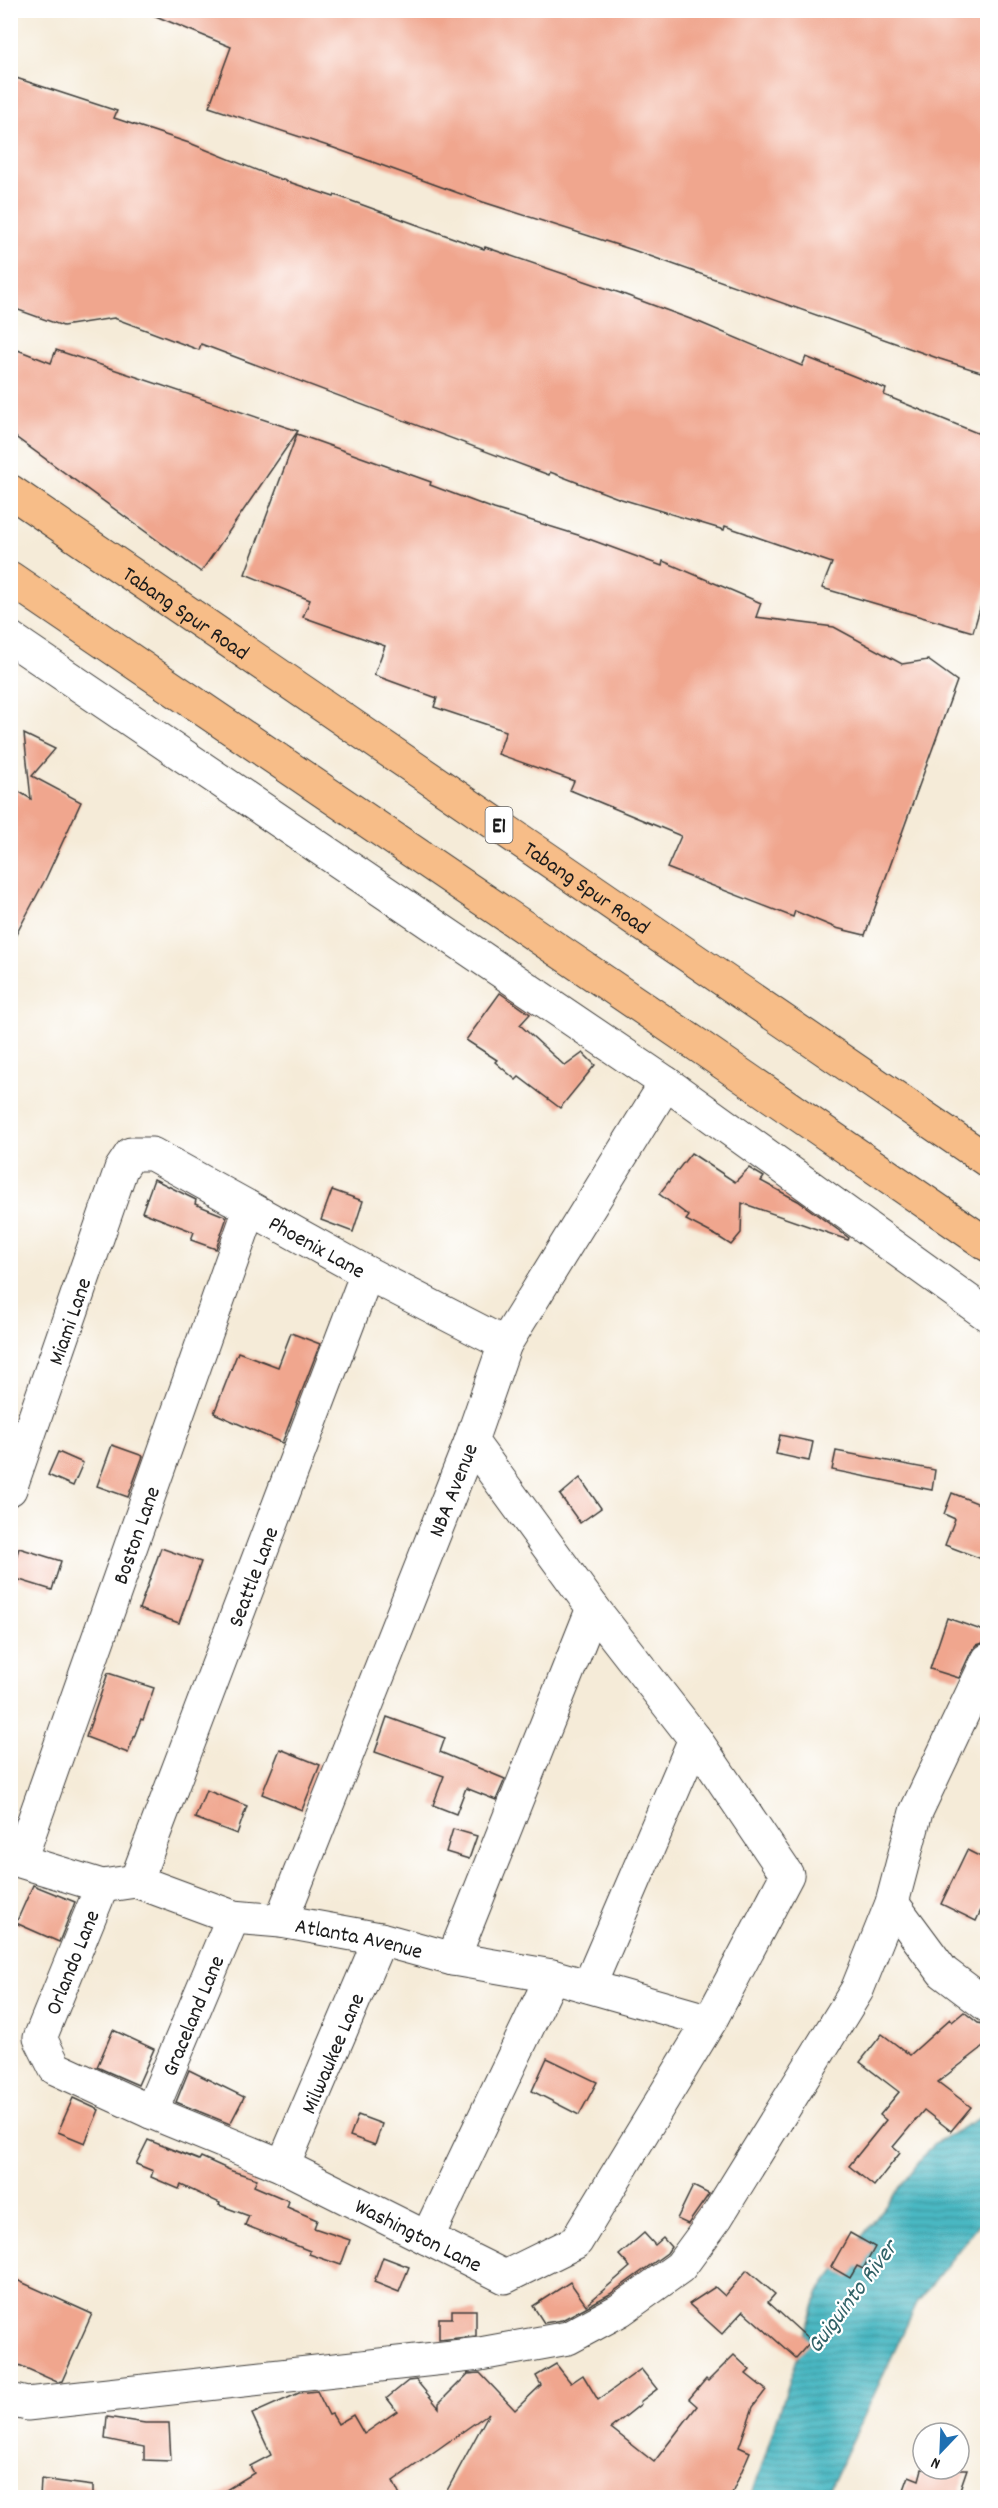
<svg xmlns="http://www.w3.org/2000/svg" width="998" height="2508" viewBox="0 0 998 2508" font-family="Dekko,sans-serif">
  <defs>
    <pattern id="water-rules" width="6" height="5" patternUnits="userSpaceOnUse" patternTransform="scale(1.5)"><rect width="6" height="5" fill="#4ab8c3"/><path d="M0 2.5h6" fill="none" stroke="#3d959e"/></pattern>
  </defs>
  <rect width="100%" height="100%" fill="#fff"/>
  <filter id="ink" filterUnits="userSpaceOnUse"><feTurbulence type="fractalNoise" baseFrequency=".0167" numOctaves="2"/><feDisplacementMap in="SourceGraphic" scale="12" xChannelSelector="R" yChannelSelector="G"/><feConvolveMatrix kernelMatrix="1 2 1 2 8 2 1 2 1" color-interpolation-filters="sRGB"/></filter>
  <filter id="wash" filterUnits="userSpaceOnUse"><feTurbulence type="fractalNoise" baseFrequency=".008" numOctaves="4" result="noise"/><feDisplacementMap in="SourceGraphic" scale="24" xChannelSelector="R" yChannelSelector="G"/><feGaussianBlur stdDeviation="1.35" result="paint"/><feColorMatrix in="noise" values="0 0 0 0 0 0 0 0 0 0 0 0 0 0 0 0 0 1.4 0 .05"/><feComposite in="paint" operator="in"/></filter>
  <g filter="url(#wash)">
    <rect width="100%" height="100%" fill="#f5ebd8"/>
    <polygon fill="url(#water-rules)" stroke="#336a70" stroke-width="1.5" points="987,2114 987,2214 917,2303 826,2497 751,2498 819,2292 933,2144"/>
    <g id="blocks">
      <g fill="#f0a68e">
        <polygon points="141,10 987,10 987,374 940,359 633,250 483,202 334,148 209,107 231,47"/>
        <polygon points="10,76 117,111 114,118 192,144 271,176 334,197 335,195 484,249 485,247 620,293 701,323 802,366 806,357 886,389 884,395 987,437 987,585 973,632 822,588 832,563 725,526 724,530 618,498 550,472 549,475 201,344 199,350 114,318 63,326 10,307"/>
        <polygon points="10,347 51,363 56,350 298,431 201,572 10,433"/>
        <polygon points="297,434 431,482 430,485 494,509 578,535 662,566 663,561 761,603 756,617 834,627 902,664 928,660 957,681 865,935 836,928 795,911 793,917 667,868 681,836 570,790 574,781 498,754 506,731 434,707 437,698 374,675 385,646 303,617 310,600 245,574"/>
        <polygon points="24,734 55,749 32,776 81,802 46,878 10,946 10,786 31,799"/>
        <polygon points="500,993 530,1014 520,1025 565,1066 583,1053 595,1065 560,1108 519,1077 516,1080 495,1062 497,1060 466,1040"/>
        <polygon points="691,1153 735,1182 749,1168 764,1177 761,1181 798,1201 849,1238 848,1240 742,1203 741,1233 731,1245 717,1236 686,1220 689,1216 659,1194"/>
        <polygon points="154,1179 196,1200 195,1204 227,1217 216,1249 191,1240 194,1232 142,1212"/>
        <polygon points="332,1190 363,1201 353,1232 321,1220"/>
        <polygon points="291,1333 320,1344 282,1443 214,1413 238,1352 278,1367"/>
        <polygon points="780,1435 813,1442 809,1461 776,1454"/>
        <polygon points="112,1445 143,1456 128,1497 97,1486"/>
        <polygon points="836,1451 935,1470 932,1490 832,1470"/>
        <polygon points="58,1452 83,1463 73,1486 48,1475"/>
        <polygon points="580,1478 601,1508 580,1523 560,1495"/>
        <polygon points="952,1493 987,1507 987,1561 945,1545 955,1519 944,1514"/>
        <polygon points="19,1548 61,1561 52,1590 10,1577"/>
        <polygon points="161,1548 201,1562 179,1623 139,1609"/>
        <polygon points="947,1618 987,1632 986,1642 977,1645 971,1652 959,1678 930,1669"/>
        <polygon points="108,1673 154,1688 143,1720 141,1719 128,1753 86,1737"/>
        <polygon points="387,1717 445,1738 440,1752 505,1779 496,1800 466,1788 456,1814 433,1805 444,1776 375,1752"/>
        <polygon points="280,1749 320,1765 302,1810 262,1794"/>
        <polygon points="206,1790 247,1806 237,1834 195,1818"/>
        <polygon points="453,1829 477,1836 469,1859 446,1852"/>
        <polygon points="967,1850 987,1860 987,1897 976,1921 941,1904"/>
        <polygon points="33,1885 75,1902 59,1942 16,1923"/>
        <polygon points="964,2012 978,2023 983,2024 987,2030 987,2044 938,2082 971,2107 951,2131 924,2110 893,2147 900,2153 874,2186 849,2166 886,2120 880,2115 899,2092 860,2062 882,2034 910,2055 950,2019 952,2022"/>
        <polygon points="113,2030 154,2049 138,2085 97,2067"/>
        <polygon points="547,2058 597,2082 579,2115 532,2091"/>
        <polygon points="189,2070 244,2097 230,2124 176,2102"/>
        <polygon points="73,2098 99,2110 85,2143 58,2132"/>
        <polygon points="358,2115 382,2124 375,2145 350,2136"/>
        <polygon points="148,2140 199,2160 201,2157 232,2171 257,2179 254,2186 289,2201 287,2207 317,2220 314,2228 350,2240 341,2265 309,2254 310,2251 245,2225 249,2216 219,2205 220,2203 181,2185 179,2189 151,2177 153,2171 136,2164"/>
        <polygon points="693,2186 709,2194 688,2224 677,2219"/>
        <polygon points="644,2233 655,2245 663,2238 671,2247 667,2253 610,2294 562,2320 544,2323 533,2306 570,2282 586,2305 630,2267 619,2255"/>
        <polygon points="850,2233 875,2247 863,2269 857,2266 850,2278 831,2267"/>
        <polygon points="383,2257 409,2267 399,2292 374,2282"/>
        <polygon points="747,2270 775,2294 768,2302 811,2341 796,2358 743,2311 722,2334 689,2304 715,2287 725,2296"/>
        <polygon points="10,2277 92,2314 62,2381 57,2382 10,2361"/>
        <polygon points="452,2310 476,2310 476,2336 439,2340 439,2318 452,2318"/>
        <polygon points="734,2355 750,2370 746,2374 766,2390 753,2407 739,2447 750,2452 730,2498 443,2498 489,2413 393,2481 401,2498 213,2498 254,2473 250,2466 271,2455 252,2414 299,2393 317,2391 329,2415 332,2414 338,2424 353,2415 364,2434 397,2411 387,2398 408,2381 416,2380 439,2408 439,2403 468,2374 480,2373 515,2410 541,2385 536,2376 556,2364 571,2383 583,2375 598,2400 641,2369 657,2389 640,2402 641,2404 611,2428 654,2462 697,2406 689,2399 706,2379 708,2381"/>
        <polygon points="107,2417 145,2423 169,2423 171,2461 144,2460 144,2447 105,2439"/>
        <polygon points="922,2469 967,2469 958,2495 960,2498 901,2498 909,2476 919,2480"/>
        <polygon points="41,2479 93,2486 93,2498 40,2498"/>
      </g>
    </g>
  </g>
  <g filter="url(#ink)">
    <use href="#blocks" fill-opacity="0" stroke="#3d3b38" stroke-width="1.5"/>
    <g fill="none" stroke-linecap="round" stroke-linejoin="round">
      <g stroke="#3d3b38" stroke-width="35">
        <g id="minor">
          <polyline points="10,638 666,1083 988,1315"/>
          <path id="s1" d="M10,1489L121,1169L131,1154H152L367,1273L505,1344"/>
          <path id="s2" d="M10,1858L102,1886L136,1881L233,1917L281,1921L380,1939L453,1959L552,1976L710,2021"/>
          <path id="s3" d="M20,1860L250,1209"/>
          <path id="s4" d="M136,1881L367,1273"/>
          <path id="s5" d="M102,1886L40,2038L55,2068L151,2112L283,2166L505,2277L576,2242L710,2021L787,1875L695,1739L593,1608L471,1441"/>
          <polyline points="892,1903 943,1972 988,2006"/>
          <path id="s6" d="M281,1921L471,1441L505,1344L666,1083"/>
          <polyline points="453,1959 593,1608"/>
          <polyline points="589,1986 695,1739"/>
          <path id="s7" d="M151,2112L233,1917"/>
          <path id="s8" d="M283,2166L380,1939"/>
          <polyline points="427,2238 552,1976"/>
          <polyline points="10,2400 27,2404 480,2354 568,2338 620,2310 680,2267 716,2218 857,1990 892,1903 916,1812 988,1660"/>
        </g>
      </g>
      <g stroke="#3d3b38" stroke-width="35">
        <g id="highway">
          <path id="s9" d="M10,491L988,1161"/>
          <polyline points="10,578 696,1044 988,1245"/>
        </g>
      </g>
      <use href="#minor" stroke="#fff" stroke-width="33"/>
      <use href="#highway" stroke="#f7bd88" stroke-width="33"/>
    </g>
  </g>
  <g text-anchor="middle" stroke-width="4.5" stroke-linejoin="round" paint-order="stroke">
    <rect fill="#fff" stroke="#606060" stroke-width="1.5" x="485.5" y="807" width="27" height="36" rx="4.5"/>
    <g font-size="21" font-weight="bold" fill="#1c1c1c">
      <text x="499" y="832">E1</text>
    </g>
    <g font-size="22" fill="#1c1c1c" stroke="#fff">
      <text dy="8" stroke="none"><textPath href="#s9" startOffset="214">Tabang Spur Road</textPath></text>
      <text dy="8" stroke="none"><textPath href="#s9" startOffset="700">Tabang Spur Road</textPath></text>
      <text dy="8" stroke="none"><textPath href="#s1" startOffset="567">Phoenix Lane</textPath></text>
      <text dy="8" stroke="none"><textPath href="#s1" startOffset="178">Miami Lane</textPath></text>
      <text dy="8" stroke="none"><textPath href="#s6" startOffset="464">NBA Avenue</textPath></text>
      <text dy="8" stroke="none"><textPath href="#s3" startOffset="345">Boston Lane</textPath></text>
      <text dy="8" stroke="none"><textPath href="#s4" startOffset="326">Seattle Lane</textPath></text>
      <text dy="8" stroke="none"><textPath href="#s2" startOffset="362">Atlanta Avenue</textPath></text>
      <text transform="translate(71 1962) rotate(-68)" y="8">Orlando Lane</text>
      <text dy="8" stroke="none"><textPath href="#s7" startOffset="105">Graceland Lane</textPath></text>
      <text dy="8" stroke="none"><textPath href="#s8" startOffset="123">Milwaukee Lane</textPath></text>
      <text dy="8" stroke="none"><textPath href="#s5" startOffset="598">Washington Lane</textPath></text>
    </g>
    <g font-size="24" font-style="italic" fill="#316267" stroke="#fff">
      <text transform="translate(851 2296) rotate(-53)" y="8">Guiguinto River</text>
    </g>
  </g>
  <rect width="998" height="2508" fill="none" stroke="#fff" stroke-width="36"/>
  <g transform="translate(941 2451) rotate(203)"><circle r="28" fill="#ffffff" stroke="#a4a4a4" stroke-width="1.5"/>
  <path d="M0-4.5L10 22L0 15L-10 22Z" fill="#1f6fb2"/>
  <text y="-9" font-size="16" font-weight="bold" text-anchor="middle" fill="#1c1c1c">N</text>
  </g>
</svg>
